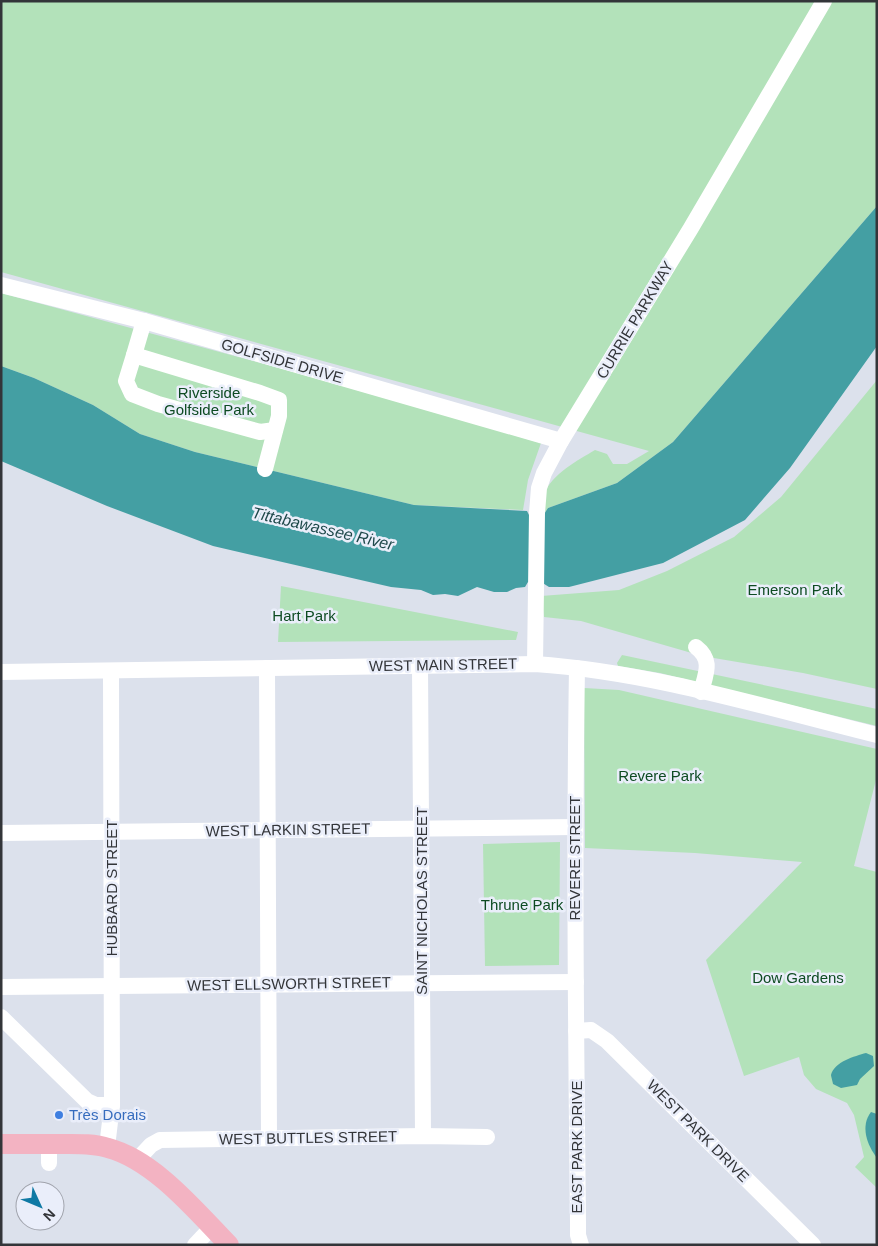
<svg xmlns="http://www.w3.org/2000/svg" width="878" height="1246" viewBox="0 0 878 1246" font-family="Arial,sans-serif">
  <rect width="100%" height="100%" fill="#dce1ec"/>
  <g fill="#b3e2ba">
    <path d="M1,1H877V206L673,442L617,483L548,508L544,514C544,508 542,499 544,494C553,473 577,461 595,450L607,454L613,464H627L649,451L1,272Z"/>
    <polygon points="1,293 301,374 541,443 528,480 523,510 414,505 195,452 140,434 93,405 34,378 1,366"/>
    <polygon points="877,380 877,689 803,673 702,656 581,621 544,617 541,596 619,590 667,571 734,537 781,497"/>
    <polygon points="281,586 518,632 516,640 278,642"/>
    <polygon points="622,655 877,709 877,726 660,673 618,666 617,663"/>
    <polygon points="584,688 619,690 877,749 877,776 854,866 877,872 877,1188 855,1167 864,1157 854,1115 847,1103 816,1089 804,1075 799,1057 744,1076 706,960 802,862 695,853 585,848"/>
    <polygon points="560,842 559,965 485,966 483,844"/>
  </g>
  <g fill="#449fa3">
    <polygon points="877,206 877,346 790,468 745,520 663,563 569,587 549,587 541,582 528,582 525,587 516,588 507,592 494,592 477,587 458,596 445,594 433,595 421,590 391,587 213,546 107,506 1,461 1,366 34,378 93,405 140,434 195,452 414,505 527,511 529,515 544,514 548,508 617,483 673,442"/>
    <path d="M866,1053L873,1056L874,1066L860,1079L857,1085L841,1088L833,1084C833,1083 831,1076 831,1075C834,1062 855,1056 866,1053Z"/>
    <path d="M871,1112L877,1114V1158C867,1145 860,1126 871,1112Z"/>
  </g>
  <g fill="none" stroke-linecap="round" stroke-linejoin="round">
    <g stroke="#fff" stroke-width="16">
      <polyline points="1,285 144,321 561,441"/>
      <polyline points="144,321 134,355 260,393 279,400 279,416 265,469"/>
      <polyline points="134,355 126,381 132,394 158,404 260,432 275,430"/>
      <path d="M696,647C713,660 706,673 701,692"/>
      <polyline points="535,664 537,513 539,488 544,473 561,441 691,228 824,1"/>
      <polyline points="420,666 423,1136"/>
      <polyline points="267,668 269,1138"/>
      <path d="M577,668C574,853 576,1038 578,1223V1235L581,1245"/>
      <polyline points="111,671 112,1105"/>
      <path d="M1,672L535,664C651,672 764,707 877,735"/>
      <polyline points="1,833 575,827"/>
      <polyline points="1,987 576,982"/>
      <polyline points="1,1017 87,1101 96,1105 112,1105 107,1147"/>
      <polyline points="576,1031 591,1030 607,1041 813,1245"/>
      <polyline points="49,1144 49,1163"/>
      <polyline points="137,1160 151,1145 160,1140 423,1136 487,1137"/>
      <polyline points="195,1245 212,1227"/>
    </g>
    <path stroke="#f3b3c2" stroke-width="20" d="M1,1144C20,1144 40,1144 59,1144C75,1144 93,1143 108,1148C154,1160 196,1211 229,1245"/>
  </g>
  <circle fill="#3f7fe0" stroke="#eaeefa" stroke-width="2" cx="59" cy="1115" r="5"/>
  <g text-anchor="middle" stroke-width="5" stroke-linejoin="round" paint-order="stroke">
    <g font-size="15" fill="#333539" stroke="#eaeefa">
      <text transform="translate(635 320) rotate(-59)" y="5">CURRIE PARKWAY</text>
      <text transform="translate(282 361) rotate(16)" y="5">GOLFSIDE DRIVE</text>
      <text transform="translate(443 665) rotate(-1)" y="5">WEST MAIN STREET</text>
      <text transform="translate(288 830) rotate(-1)" y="5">WEST LARKIN STREET</text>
      <text transform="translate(575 858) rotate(-90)" y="5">REVERE STREET</text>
      <text transform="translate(112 888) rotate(-90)" y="5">HUBBARD STREET</text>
      <text transform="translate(422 901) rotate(-90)" y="5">SAINT NICHOLAS STREET</text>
      <text transform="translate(289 984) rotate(-1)" y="5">WEST ELLSWORTH STREET</text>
      <text transform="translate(698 1131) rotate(45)" y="5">WEST PARK DRIVE</text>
      <text transform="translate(308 1138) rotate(-1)" y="5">WEST BUTTLES STREET</text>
      <text transform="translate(577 1147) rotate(-90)" y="5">EAST PARK DRIVE</text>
    </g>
    <g font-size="15" fill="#0d4b22" stroke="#eaeefa">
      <text x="209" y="398">Riverside<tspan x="209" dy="17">Golfside Park</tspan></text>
      <text x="795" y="595">Emerson Park</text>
      <text x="304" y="621">Hart Park</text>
      <text x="660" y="781">Revere Park</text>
      <text x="522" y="910">Thrune Park</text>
      <text x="798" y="983">Dow Gardens</text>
    </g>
    <g font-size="15" fill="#366cbe" stroke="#eaeefa" text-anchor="start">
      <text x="69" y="1120">Très Dorais</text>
    </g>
    <g font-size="16" font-style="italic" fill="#1f494b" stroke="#eaeefa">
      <text transform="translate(323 528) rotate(13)" y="6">Tittabawassee River</text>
    </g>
  </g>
  <rect width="878" height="1246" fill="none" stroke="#333539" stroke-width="5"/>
  <g transform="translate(40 1206) rotate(134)"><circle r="24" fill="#eaeefa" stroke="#a1a4ad"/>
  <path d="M0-4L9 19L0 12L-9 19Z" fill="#0f79a4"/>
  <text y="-8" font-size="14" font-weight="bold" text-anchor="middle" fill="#333539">N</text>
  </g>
</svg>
